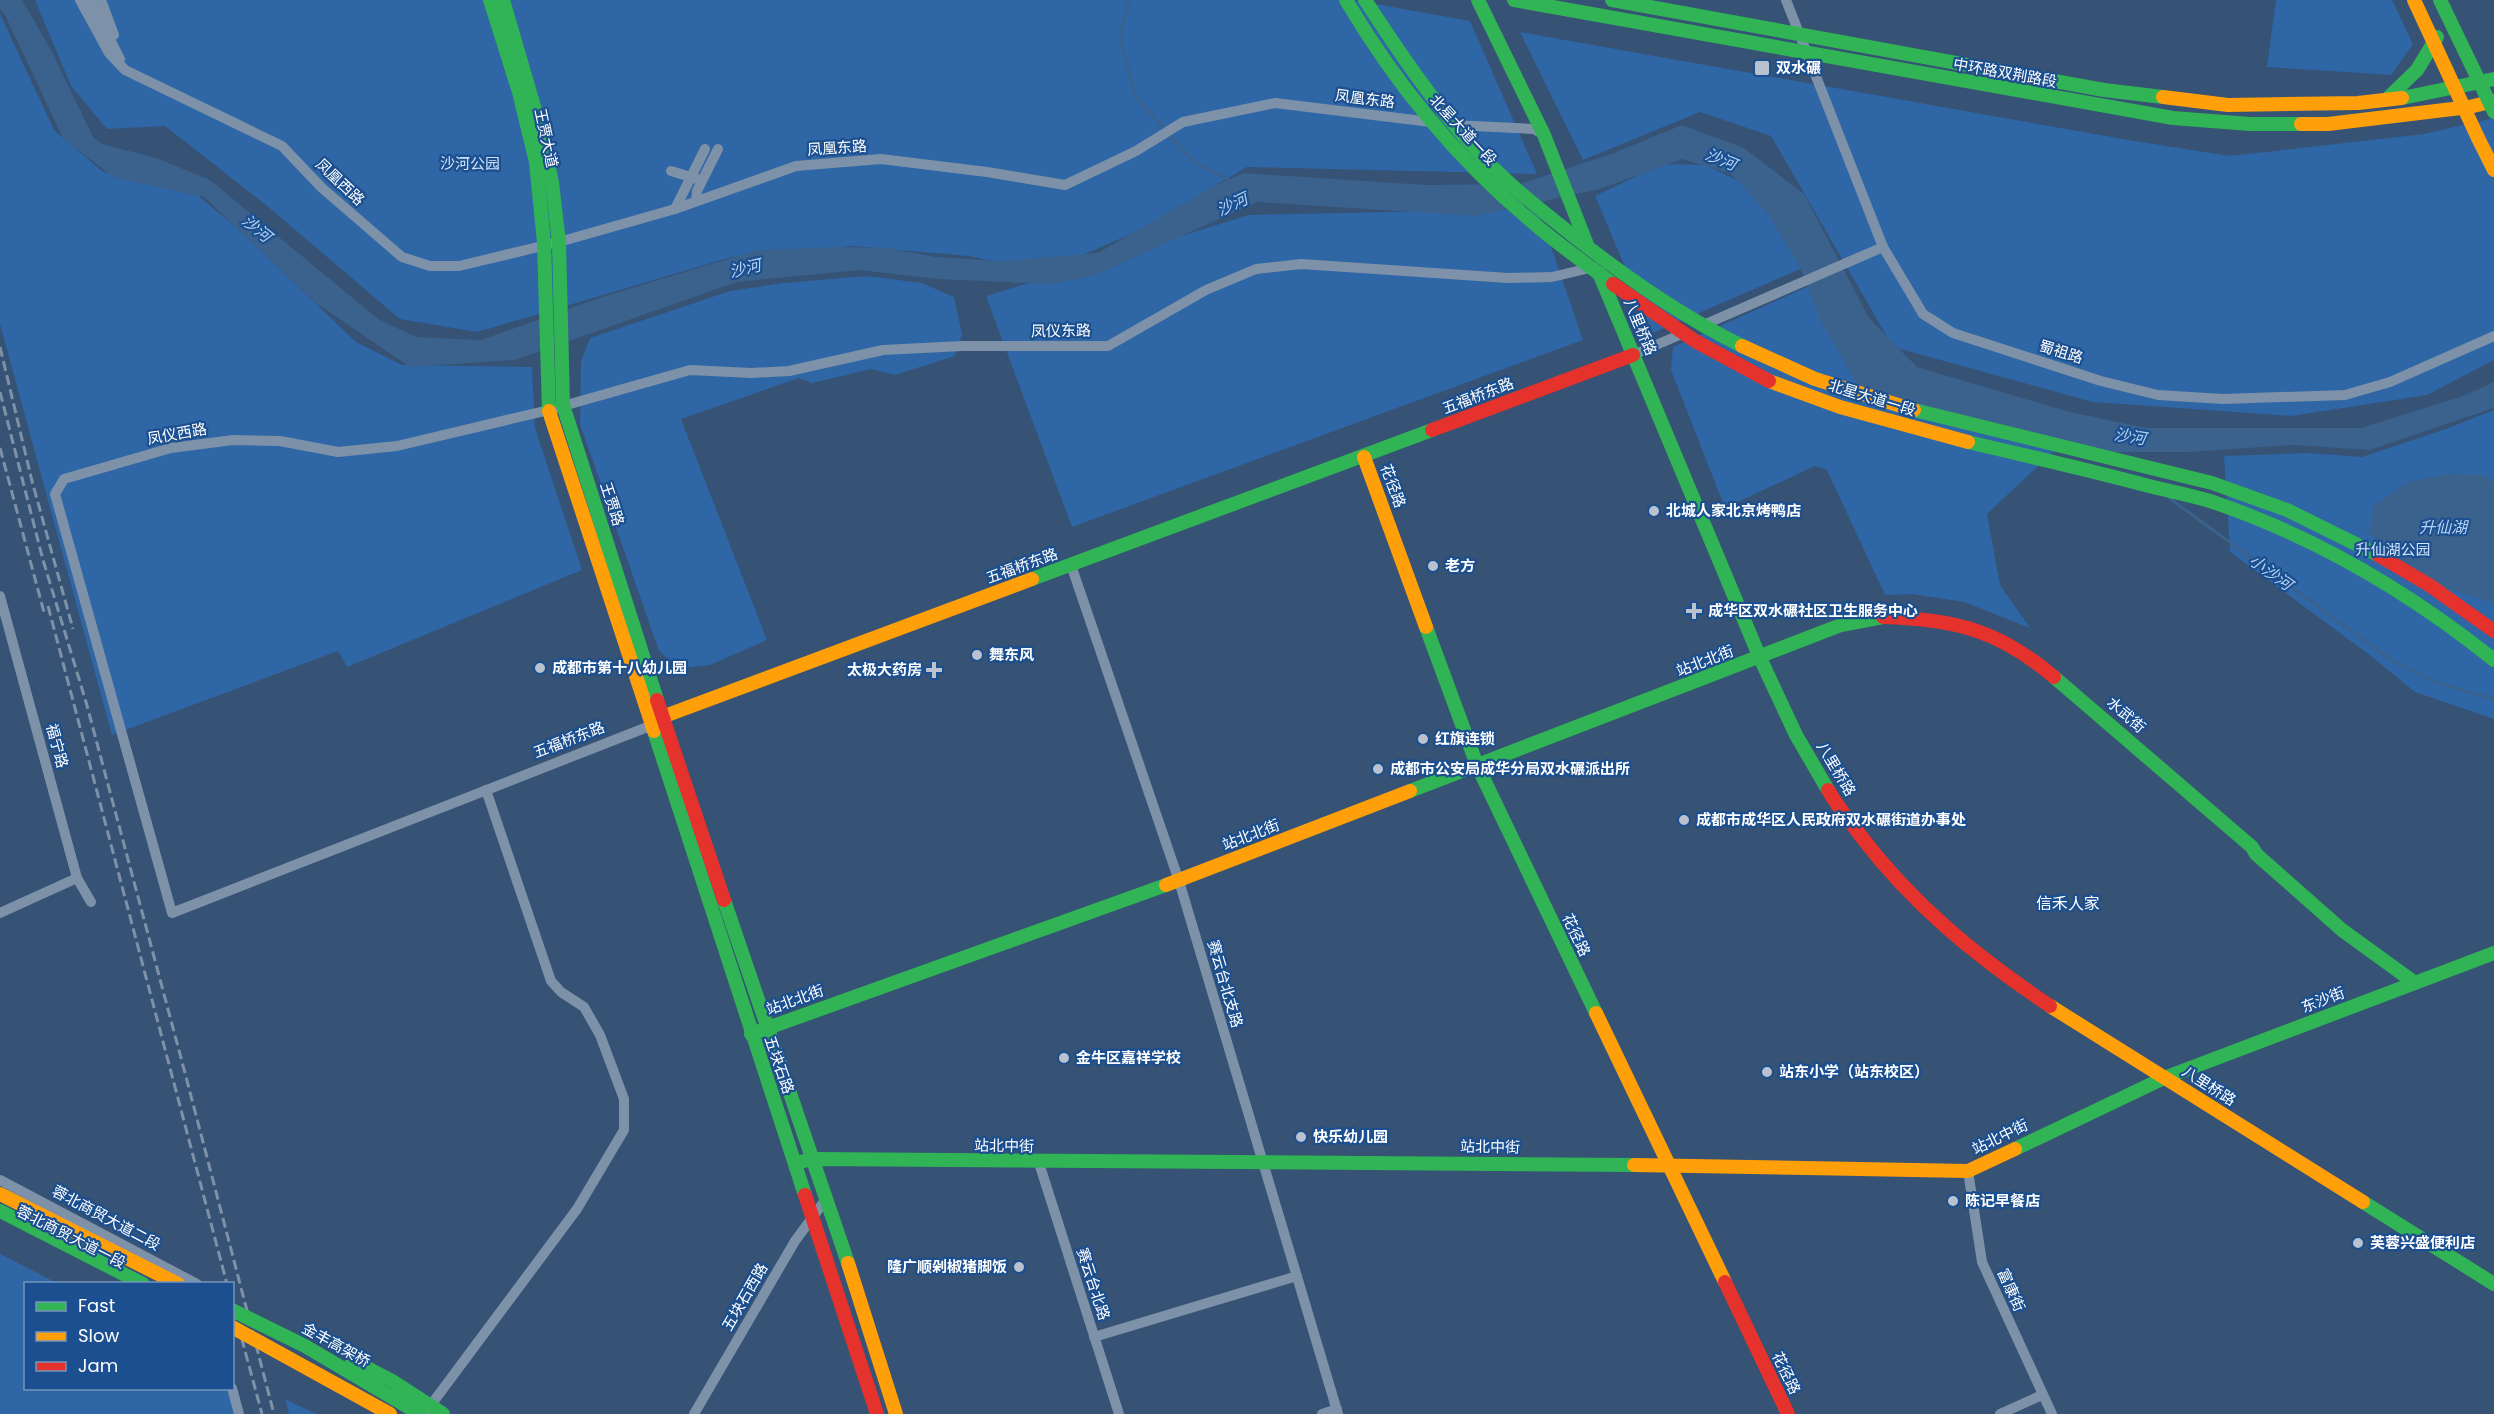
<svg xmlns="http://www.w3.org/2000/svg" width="2494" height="1414" viewBox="0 0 2494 1414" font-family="Poppins,'Noto Sans SC',sans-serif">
  <rect width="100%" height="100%" fill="#365274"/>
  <g fill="#2f66a5">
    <polygon points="35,0 1354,0 1470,21 1537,174 1247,167 1134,233 1080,256 997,262 969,256 852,246 732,257 477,332 400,319 266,205 165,126 107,129 71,86"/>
    <polygon points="2276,0 2392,0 2413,44 2391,75 2267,67"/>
    <polygon points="0,14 54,130 103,172 195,193 236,227 356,342 402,365 532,367 535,428 582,570 347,667 338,651 112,735 0,324"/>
    <polygon points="1520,32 2134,141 2230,156 2424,134 2494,118 2494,360 2427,395 2292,416 2093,402 1893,347 1771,136 1700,112 1583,160"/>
    <polygon points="1662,164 1705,165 1739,181 1774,209 1805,267 1653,333 1595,196"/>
    <polygon points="1538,209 1583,340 1072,527 986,296 1249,215"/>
    <polygon points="867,276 922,283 954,297 962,334 955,356 895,375 871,369 812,383 799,378 681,419 767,640 710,665 679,668 659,651 580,424 581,361 590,338 730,291 784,283"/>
    <polygon points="1809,286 1861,362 2070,436 1987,514 2000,585 2030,628 1964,602 1912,594 1885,595 1827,470 1815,466 1725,508 1671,370 1673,347"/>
    <polygon points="2494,410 2494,719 2415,692 2367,653 2230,552 2224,456 2308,453 2362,457 2443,430"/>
    <polygon points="0,1254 57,1283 26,1284 26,1388 227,1389 235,1414 0,1414"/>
    <polygon points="285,1399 316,1414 289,1414"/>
  </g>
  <g fill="#3b618d">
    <polygon points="0,0 22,0 51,50 93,137 102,144 156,158 210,180 378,319 416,337 481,340 605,296 758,250 838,247 887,248 936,257 1001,261 1098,253 1212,187 1243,173 1426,185 1520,184 1614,153 1682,125 1744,148 1804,194 1869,318 1917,367 2070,412 2146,428 2361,428 2463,396 2494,382 2494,408 2370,450 2292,445 2190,452 2058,452 1867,401 1820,320 1800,267 1767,213 1731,174 1682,159 1600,189 1475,216 1257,202 1093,276 1050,284 937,279 860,270 737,282 515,360 410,367 316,303 204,197 115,178 64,140 4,13 0,9"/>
    <polygon points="2447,474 2486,475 2494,484 2494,603 2442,587 2407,566 2369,533 2374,506 2407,482"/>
  </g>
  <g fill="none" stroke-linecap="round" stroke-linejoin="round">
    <g stroke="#3b618d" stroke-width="3">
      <polyline points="1129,0 1120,38 1136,97 1194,162 1231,181"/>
      <polyline points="2169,498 2393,661 2434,682 2494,699"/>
    </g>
    <g stroke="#7d92a8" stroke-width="10">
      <polyline points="80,0 109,53 125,70 282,146 322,188 402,257 430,266 459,266 559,242 675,209 796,166 881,159 987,172 1065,185 1136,151 1183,122 1275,103 1431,122"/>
      <polyline points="90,0 120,59"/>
      <polyline points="101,0 114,35"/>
      <polyline points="1786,0 1883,247 1923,314 1953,333 2101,381 2158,395 2223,399 2345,395 2390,382 2494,336"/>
      <polyline points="1453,125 1534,129 1544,135"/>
      <polyline points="671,171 697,179"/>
      <polyline points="696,201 697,191 718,149"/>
      <polyline points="675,209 705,149"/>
      <polyline points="1701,326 1883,247"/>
      <polyline points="1633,355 1684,333"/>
      <polyline points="1071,565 1179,881 1338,1414"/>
      <polyline points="0,596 77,878 91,902"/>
      <polyline points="650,726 172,913 55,494 64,479 171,448 233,440 280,441 338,452 397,446 549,410 690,370 751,373 789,371 883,350 962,346 1108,346 1206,290 1256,269 1301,264 1508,278 1552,277 1594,267"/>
      <polyline points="0,913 77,878"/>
      <polyline points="1039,1163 1119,1414"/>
      <polyline points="1968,1171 1982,1262 2052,1414"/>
      <polyline points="0,1180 197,1284"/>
      <polyline points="1094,1337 1297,1276"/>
      <polyline points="232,1388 239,1414"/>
      <polyline points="428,1409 577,1209 624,1130 624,1099 600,1035 584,1007 561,992 551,981 486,790"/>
      <polyline points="694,1414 795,1241 826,1199"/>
      <polyline points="1322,1414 1337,1409"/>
      <polyline points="2000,1414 2042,1395"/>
    </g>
    <g stroke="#30b455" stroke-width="14">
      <polyline points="490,0 519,92 536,162 544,242 549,411"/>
      <polyline points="503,0 542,134 552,183 559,242 563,405 657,700"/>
      <polyline points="1478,0 1544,135 1588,247"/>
      <polyline points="1514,0 2173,118 2250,124 2301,124"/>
      <polyline points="1612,0 2104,90 2163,97"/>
      <polyline points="2389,97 2417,70 2437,37"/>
      <polyline points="2402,98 2494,79"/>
      <polyline points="1599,273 1760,658 1796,735 1828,790"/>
      <polyline points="1032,579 1432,430"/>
      <polyline points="1426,627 1477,765 1596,1013"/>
      <polyline points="2054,677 2252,847 2256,854 2342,930 2415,983"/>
      <polyline points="654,731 805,1195"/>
      <polyline points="1410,791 1841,625 1883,617"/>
      <polyline points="724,900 848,1263"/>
      <polyline points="751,1034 1166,885"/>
      <polyline points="2015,1149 2164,1078 2494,953"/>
      <polyline points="795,1163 813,1159 1634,1165"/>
      <polyline points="2363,1202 2494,1284"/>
      <polyline points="0,1211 143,1284"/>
    </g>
    <g stroke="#ff9f0a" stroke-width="14">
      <polyline points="2163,97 2228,105 2358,103 2402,98"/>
      <polyline points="2301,124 2328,124 2469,107 2494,101"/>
      <polyline points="2478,138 2494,170"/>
      <polyline points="549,411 654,731"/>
      <polyline points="1364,457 1426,627"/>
      <polyline points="655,722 662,717 1032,579"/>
      <polyline points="1166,885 1410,791"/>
      <polyline points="2050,1006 2363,1202"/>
      <polyline points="1596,1013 1725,1282"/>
      <polyline points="1634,1165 1968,1171 2015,1149"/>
      <polyline points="0,1194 178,1284"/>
      <polyline points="848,1263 896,1414"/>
    </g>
    <g stroke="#e5322d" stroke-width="14">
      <polyline points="1432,430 1633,355"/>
      <path d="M1883,617C1954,619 1999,630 2054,677"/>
      <polyline points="657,700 724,900"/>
      <path d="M1828,790C1837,806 1849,820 1860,835C1913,905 1977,957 2050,1006"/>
      <polyline points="805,1195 877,1414"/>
      <polyline points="1725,1282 1788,1414"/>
    </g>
    <g stroke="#7e92a7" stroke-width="3" stroke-dasharray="10 4.5" stroke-linecap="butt">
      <polyline points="0,347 32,481 73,629"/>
      <polyline points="0,392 43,560 86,702 185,1073 274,1414"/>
      <polyline points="0,448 45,616"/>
      <polyline points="48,606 227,1284"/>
      <polyline points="234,1310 262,1414"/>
    </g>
    <g stroke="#30b455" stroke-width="14">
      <path d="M1346,0C1395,83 1456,158 1530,220C1556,243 1585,263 1613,284"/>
      <path d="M1365,0C1399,52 1434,104 1476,150C1504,181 1538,208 1571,234C1624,276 1681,316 1742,346"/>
      <polyline points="2440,0 2494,112"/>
      <polyline points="1914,410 2212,483 2287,510 2378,555"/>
      <path d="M1968,442C2028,456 2089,470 2149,486C2169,491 2190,495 2210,501C2314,536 2409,592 2494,660"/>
      <polyline points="232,1310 305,1346 420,1414"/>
      <polyline points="352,1360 392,1381 443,1414"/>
    </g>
    <g stroke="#ff9f0a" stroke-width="14">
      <polyline points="2414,0 2478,138"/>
      <polyline points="1742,346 1815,379 1914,410"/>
      <polyline points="1769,381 1840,407 1968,442"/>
      <polyline points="232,1327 390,1414"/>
    </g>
    <g stroke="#e5322d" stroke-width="14">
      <polyline points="1613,284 1695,341 1769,381"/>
      <polyline points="2378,555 2429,585 2494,631"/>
    </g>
  </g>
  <g fill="#b9c2ce" stroke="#1b4f8f" stroke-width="2">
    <rect x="1754" y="60" width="16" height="16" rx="3"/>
    <circle cx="1654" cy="511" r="6"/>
    <circle cx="1433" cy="566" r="6"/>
    <path d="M1691 602h6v6h6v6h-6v6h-6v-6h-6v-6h6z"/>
    <circle cx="977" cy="655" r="6"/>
    <circle cx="540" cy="668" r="6"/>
    <path d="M931 661h6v6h6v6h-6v6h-6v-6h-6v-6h6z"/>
    <circle cx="1423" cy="739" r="6"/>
    <circle cx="1378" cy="769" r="6"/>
    <circle cx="1684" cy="820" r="6"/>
    <circle cx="1064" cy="1058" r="6"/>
    <circle cx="1767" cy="1072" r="6"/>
    <circle cx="1301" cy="1137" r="6"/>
    <circle cx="1953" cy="1201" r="6"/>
    <circle cx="2358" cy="1243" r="6"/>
    <circle cx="1019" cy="1267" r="6"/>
  </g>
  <g text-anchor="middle" stroke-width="4.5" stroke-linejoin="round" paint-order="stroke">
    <g font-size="15" font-weight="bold" fill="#fff" stroke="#1b4f8f" text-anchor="start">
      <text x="1776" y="73">双水碾</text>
      <text x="1666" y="516">北城人家北京烤鸭店</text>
      <text x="1445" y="571">老方</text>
      <text x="1708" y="616">成华区双水碾社区卫生服务中心</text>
      <text x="989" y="660">舞东风</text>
      <text x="552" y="673">成都市第十八幼儿园</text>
      <text x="922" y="675" text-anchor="end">太极大药房</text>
      <text x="1435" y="744">红旗连锁</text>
      <text x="1390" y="774">成都市公安局成华分局双水碾派出所</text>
      <text x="1696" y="825">成都市成华区人民政府双水碾街道办事处</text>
      <text x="1076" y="1063">金牛区嘉祥学校</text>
      <text x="1779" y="1077">站东小学（站东校区）</text>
      <text x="1313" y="1142">快乐幼儿园</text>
      <text x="1965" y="1206">陈记早餐店</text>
      <text x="2370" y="1248">芙蓉兴盛便利店</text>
      <text x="1007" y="1272" text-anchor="end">隆广顺剁椒猪脚饭</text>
    </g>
    <g font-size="15" fill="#fff" stroke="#1b4f8f">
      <text transform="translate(2005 73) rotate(10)" y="5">中环路双荆路段</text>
      <text transform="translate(1365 99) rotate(7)" y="5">凤凰东路</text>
      <text transform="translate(1463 130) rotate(47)" y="5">北星大道一段</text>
      <text transform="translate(546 138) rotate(78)" y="5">王贾大道</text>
      <text transform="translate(837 148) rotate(-4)" y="5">凤凰东路</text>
      <text transform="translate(340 182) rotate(43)" y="5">凤凰西路</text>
      <text transform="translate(1640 327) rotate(67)" y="5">八里桥路</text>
      <text transform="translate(1061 331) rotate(-1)" y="5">凤仪东路</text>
      <text transform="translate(2061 352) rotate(17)" y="5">蜀祖路</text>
      <text transform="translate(1478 396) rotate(-21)" y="5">五福桥东路</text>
      <text transform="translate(1872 398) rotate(17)" y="5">北星大道一段</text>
      <text transform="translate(177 434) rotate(-10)" y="5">凤仪西路</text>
      <text transform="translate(1393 486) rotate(70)" y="5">花径路</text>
      <text transform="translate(612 504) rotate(72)" y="5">王贾路</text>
      <text transform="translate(1022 566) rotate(-20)" y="5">五福桥东路</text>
      <text transform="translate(1705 661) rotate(-21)" y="5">站北北街</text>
      <text transform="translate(2126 715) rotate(41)" y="5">水武街</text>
      <text transform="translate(569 740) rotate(-21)" y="5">五福桥东路</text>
      <text transform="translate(57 746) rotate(75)" y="5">福宁路</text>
      <text transform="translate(1836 769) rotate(59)" y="5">八里桥路</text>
      <text transform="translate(1251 835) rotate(-21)" y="5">站北北街</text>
      <text transform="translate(1576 935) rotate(65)" y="5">花径路</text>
      <text transform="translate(1225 984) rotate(74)" y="5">赛云台北支路</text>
      <text transform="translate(795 1000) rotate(-20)" y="5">站北北街</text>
      <text transform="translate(2323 1000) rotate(-21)" y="5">东沙街</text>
      <text transform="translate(779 1065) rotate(71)" y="5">五块石路</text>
      <text transform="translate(2209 1086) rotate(32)" y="5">八里桥路</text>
      <text transform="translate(2000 1137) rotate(-26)" y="5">站北中街</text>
      <text transform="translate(1004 1146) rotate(1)" y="5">站北中街</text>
      <text transform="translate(1490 1147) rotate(1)" y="5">站北中街</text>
      <text transform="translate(106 1218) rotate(28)" y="5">蓉北商贸大道二段</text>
      <text transform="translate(71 1237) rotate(27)" y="5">蓉北商贸大道一段</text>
      <text transform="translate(1093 1284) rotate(72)" y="5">赛云台北路</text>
      <text transform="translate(2011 1290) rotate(66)" y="5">富康街</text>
      <text transform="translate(745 1297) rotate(-60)" y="5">五块石西路</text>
      <text transform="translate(336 1345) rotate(29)" y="5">金丰高架桥</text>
      <text transform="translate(1786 1373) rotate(64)" y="5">花径路</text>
    </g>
    <g font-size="15" fill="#cfe3fa" stroke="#1b4f8f">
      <text x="470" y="169">沙河公园</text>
      <text x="2393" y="555">升仙湖公园</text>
    </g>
    <g font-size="16" font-style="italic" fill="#b5d3f5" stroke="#1b4f8f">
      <text transform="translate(1721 159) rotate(22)" y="6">沙河</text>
      <text transform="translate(1232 204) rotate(-25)" y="6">沙河</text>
      <text transform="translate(257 228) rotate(39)" y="6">沙河</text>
      <text transform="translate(745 268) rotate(-13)" y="6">沙河</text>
      <text transform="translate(2130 436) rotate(9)" y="6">沙河</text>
      <text x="2443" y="533">升仙湖</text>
      <text transform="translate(2271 572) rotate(36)" y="6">小沙河</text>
    </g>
    <g font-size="16" fill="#fff" stroke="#1b4f8f">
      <text x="2068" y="909">信禾人家</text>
    </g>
  </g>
  <rect x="24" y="1282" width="210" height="108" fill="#1b4f8f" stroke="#7695bc" stroke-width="1.5"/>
  <rect x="36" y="1302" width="30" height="9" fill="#30b455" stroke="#7695bc" stroke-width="1.5"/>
  <text x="78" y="1312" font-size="18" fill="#ffffff">Fast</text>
  <rect x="36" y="1332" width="30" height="9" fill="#ff9f0a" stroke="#7695bc" stroke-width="1.5"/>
  <text x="78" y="1342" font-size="18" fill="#ffffff">Slow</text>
  <rect x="36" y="1362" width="30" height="9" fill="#e5322d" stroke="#7695bc" stroke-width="1.5"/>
  <text x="78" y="1372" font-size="18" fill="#ffffff">Jam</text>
</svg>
